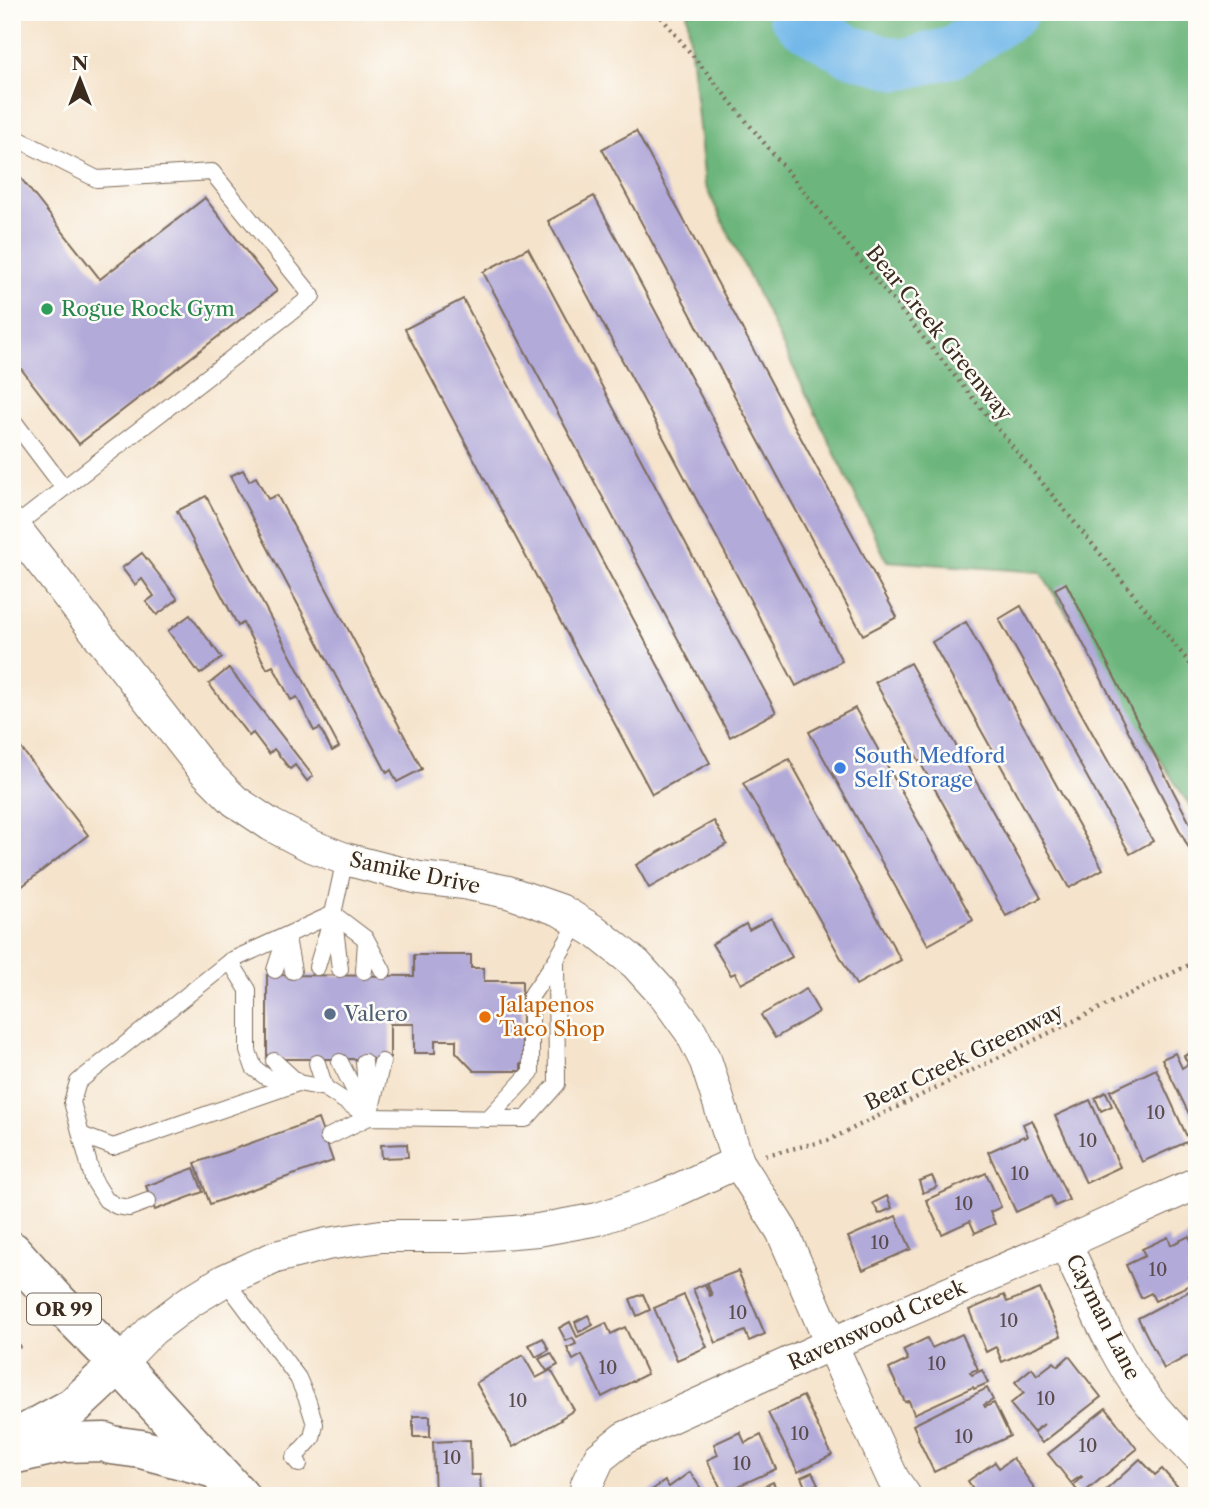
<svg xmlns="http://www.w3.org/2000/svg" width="1209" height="1508" viewBox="0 0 1209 1508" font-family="'Libre Caslon Text',serif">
  <rect width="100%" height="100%" fill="#fdfcf7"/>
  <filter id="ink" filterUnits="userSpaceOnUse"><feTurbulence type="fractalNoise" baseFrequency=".0143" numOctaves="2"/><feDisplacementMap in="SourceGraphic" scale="14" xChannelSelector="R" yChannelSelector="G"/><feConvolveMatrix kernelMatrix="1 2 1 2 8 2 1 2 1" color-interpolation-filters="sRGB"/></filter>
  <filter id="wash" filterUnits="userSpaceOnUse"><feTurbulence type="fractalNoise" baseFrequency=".00686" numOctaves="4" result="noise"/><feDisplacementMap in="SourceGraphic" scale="28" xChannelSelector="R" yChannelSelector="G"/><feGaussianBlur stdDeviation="1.57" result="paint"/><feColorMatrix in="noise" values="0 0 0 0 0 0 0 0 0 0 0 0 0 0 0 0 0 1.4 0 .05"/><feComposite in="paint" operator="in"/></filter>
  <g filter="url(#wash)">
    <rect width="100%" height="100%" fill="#f5e3cb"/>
    <polygon fill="#6cb57c" stroke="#54704d" stroke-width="2" points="687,12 1197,12 1197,817 1040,572 887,561 705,185"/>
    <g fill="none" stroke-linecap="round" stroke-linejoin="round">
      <polyline stroke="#72b8e9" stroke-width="51" points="793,12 802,23 848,50 900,65 953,52 1013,12"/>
    </g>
    <g id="blocks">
      <g fill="#b2aad9">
        <polygon points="636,131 897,617 863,635 602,149"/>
        <polygon points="12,167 100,279 205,198 277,291 79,444 12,357"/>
        <polygon points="594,196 842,661 796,686 548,221"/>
        <polygon points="528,248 776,712 730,737 483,272"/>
        <polygon points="463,299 710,763 652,794 405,329"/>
        <polygon points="243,470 249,481 256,477 268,499 277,495 422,769 397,782 391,770 387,773 230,476"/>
        <polygon points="206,496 339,747 332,751 320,728 314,731 297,697 291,700 273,666 267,669 243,623 238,626 177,511"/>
        <polygon points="142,553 178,599 157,615 146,602 154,596 142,579 135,585 122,568"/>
        <polygon points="1066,583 1197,837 1197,864 1055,589"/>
        <polygon points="1021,606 1153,841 1130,854 999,619"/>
        <polygon points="190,615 222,658 200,674 168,631"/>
        <polygon points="966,622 1103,869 1069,888 932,642"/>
        <polygon points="910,663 1041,898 1006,916 875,682"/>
        <polygon points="229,668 313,776 307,781 295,765 290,769 274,749 269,754 253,733 249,736 209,684"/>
        <polygon points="855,708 973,920 928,945 809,732"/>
        <polygon points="17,743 88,835 12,894 12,746"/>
        <polygon points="789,759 901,960 856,985 743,783"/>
        <polygon points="714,821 727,844 649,888 636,865"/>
        <polygon points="771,918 792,957 741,984 735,973 731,975 712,944 746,924 749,930"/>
        <polygon points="414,955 471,955 471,968 484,968 484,981 522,981 522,1044 524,1044 523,1064 521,1064 521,1071 474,1071 456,1052 456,1040 435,1040 435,1053 414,1053 414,1024 390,1024 390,1059 267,1059 267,975 414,976"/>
        <polygon points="806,989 819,1012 775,1038 761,1015"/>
        <polygon points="1197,1050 1197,1130 1162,1059 1175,1053 1182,1068 1188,1064 1184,1056"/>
        <polygon points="1156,1069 1189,1141 1142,1162 1110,1091"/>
        <polygon points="1106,1092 1112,1106 1101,1111 1095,1098"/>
        <polygon points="1090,1100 1120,1167 1086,1183 1055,1116"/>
        <polygon points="318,1119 333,1161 210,1204 195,1163"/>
        <polygon points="1032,1120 1069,1200 1055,1206 1051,1196 1016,1212 988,1152 1024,1136 1025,1138 1028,1136 1023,1124"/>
        <polygon points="407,1144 408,1157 382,1158 381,1145"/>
        <polygon points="194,1168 203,1192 155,1210 146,1186"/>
        <polygon points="986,1173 1001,1207 990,1212 995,1224 975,1233 970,1221 942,1234 926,1200"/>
        <polygon points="932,1176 937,1187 923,1193 919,1181"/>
        <polygon points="887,1196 892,1208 879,1214 873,1203"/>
        <polygon points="896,1216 911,1249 863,1270 848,1237"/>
        <polygon points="1189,1236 1197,1253 1197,1273 1188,1277 1192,1284 1155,1301 1151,1293 1141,1298 1126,1265 1145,1256 1142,1249 1168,1237 1171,1245"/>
        <polygon points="738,1271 765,1334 749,1341 745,1331 716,1343 693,1289 705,1284 710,1296 712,1295 707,1283"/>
        <polygon points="1197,1287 1197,1351 1164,1369 1138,1318"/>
        <polygon points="1040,1289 1061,1336 1002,1362 996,1347 986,1352 969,1310 1004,1295 1007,1302"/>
        <polygon points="643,1294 650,1310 637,1316 630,1299"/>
        <polygon points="684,1295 707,1347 677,1360 654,1308"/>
        <polygon points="588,1315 593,1325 579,1332 575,1322"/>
        <polygon points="570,1322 577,1337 606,1323 611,1334 625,1327 647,1374 602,1397 582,1355 573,1360 567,1348 576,1344 573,1338 566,1341 559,1328"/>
        <polygon points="962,1334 978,1369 970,1372 972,1375 982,1370 988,1383 974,1389 973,1387 914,1414 909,1401 905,1402 889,1369 908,1360 903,1350 927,1338 932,1348"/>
        <polygon points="543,1338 549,1350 536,1357 529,1345"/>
        <polygon points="551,1353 558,1365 547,1371 539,1359"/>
        <polygon points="523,1355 536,1378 551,1370 574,1410 560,1419 561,1420 513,1447 476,1383"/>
        <polygon points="1069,1356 1101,1397 1042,1443 1034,1433 1044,1424 1033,1432 1010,1404 1024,1393 1015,1382 1032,1368 1037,1375 1054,1362 1058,1366"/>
        <polygon points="987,1388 993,1400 984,1405 985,1407 994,1403 1010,1436 934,1472 918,1439 919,1438 913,1425"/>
        <polygon points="803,1396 832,1455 798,1472 768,1413"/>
        <polygon points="1106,1408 1137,1449 1081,1495 1073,1485 1082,1477 1081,1476 1071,1483 1048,1454"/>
        <rect x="413" y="1416" width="17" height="21"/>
        <polygon points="740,1432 745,1443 761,1435 776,1469 723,1493 707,1460 718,1455 714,1444"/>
        <polygon points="470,1440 471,1475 480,1475 481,1495 435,1496 433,1442"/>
        <polygon points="1013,1458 1035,1489 1032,1491 1034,1493 1036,1491 1040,1496 961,1496 972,1487 968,1481 995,1462 999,1468"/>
        <polygon points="1140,1459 1155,1475 1162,1469 1186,1496 1109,1496 1105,1491"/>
        <polygon points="690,1472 706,1496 651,1496 649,1492 665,1481 669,1487"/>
        <polygon points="812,1472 818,1484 806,1489 801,1477"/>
        <polygon points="773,1482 779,1494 776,1496 766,1496 762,1487"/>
      </g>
    </g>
  </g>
  <g filter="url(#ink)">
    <use href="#blocks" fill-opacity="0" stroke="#7c6b5b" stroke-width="2"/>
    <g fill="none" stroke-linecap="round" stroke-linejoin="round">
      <g stroke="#7c6b5b" stroke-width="18">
        <g id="service">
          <polyline points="12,136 97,179 212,172 312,296 64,488 12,419"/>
          <polyline points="14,527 64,488"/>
          <polyline points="333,914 366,939 383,971"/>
          <polyline points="334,920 340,969"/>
          <polyline points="287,938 293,971"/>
          <polyline points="230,961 248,990 248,1051 254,1068 266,1077 325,1088 369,1117"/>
          <polyline points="317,967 333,914"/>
          <polyline points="275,970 286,936"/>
          <polyline points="364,971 366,941"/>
          <polyline points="274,1061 298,1083"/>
          <polyline points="340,1062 367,1115"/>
          <polyline points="364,1062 367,1104"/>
          <polyline points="317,1063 325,1088"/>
          <polyline points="369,1117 382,1062"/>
          <polyline points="488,1119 531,1072 531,996 556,960"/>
          <polyline points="81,1135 113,1147 298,1083"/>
          <polyline points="328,1137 369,1117 526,1119 557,1084 556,960 579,921"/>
          <polyline points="148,1201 129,1208 117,1206 106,1200 93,1179 72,1102 78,1082 230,961 333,914 345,859"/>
          <polyline points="225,1280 298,1378 307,1399 315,1424 312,1438 294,1458 299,1464"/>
        </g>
      </g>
      <g stroke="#7c6b5b" stroke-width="34">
        <g id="minor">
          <polyline points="12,524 203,769 235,801 271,825 309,845 345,859 419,878 464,883 508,892 560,910 596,932 636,964 664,995 691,1032 706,1062 738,1162 782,1231 831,1344 893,1479 905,1496"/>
          <path d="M1065,1243C1087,1290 1107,1340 1136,1384C1153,1409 1176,1432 1197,1454"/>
          <polyline points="119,1364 152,1330 189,1302 225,1280 276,1257 327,1244 381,1236 465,1236 538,1230 598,1219 662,1197 738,1162"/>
          <polyline points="585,1496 587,1484 599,1458 624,1438 831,1344 1065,1243 1197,1183"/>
        </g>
      </g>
      <g stroke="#7c6b5b" stroke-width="41">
        <g id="primary">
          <polyline points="12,1251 57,1301 119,1364 240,1496"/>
          <polyline points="12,1439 22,1435 73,1407 119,1364"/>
          <polyline points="12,1455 63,1443 105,1442 111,1445 141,1449 215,1469"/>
        </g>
      </g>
      <g stroke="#7c6b5b" stroke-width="4.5" stroke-dasharray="2 5" stroke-linecap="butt">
        <polyline points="657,12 1197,672"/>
        <polyline points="766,1155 829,1140 1197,961"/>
        <polyline points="12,1345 23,1347"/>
      </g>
      <use href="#service" stroke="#fff" stroke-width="16"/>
      <use href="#minor" stroke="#fff" stroke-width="32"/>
      <use href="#primary" stroke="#fff" stroke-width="38"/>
    </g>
  </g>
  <circle fill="#2e9e5b" stroke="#fdfcf7" stroke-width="2.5" cx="47" cy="309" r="7"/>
  <circle fill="#3f7fe0" stroke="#fdfcf7" stroke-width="2.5" cx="840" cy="768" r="7"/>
  <circle fill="#5c6f8a" stroke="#fdfcf7" stroke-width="2.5" cx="330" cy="1014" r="7"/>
  <circle fill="#e8710a" stroke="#fdfcf7" stroke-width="2.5" cx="485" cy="1017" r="7"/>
  <g text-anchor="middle" stroke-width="5" stroke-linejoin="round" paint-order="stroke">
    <g font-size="18" fill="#594a4d">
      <text x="1156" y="1119">10</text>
      <text x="1088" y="1147">10</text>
      <text x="1020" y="1180">10</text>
      <text x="964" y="1210">10</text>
      <text x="880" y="1249">10</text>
      <text x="1158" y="1276">10</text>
      <text x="738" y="1319">10</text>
      <text x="1009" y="1327">10</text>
      <text x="937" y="1370">10</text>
      <text x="608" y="1374">10</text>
      <text x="1046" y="1405">10</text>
      <text x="518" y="1407">10</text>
      <text x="800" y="1440">10</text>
      <text x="964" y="1443">10</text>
      <text x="1088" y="1452">10</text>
      <text x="452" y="1464">10</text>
      <text x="742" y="1470">10</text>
    </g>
    <rect fill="#fdfcf7" stroke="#75695f" stroke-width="2" x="27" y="1293.5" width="74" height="31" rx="5"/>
    <g font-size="19" font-weight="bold" fill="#3b2a1e">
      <text x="64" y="1316">OR 99</text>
    </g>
    <g font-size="21" fill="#27864d" stroke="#fdfcf7" text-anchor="start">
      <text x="61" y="316">Rogue Rock Gym</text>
    </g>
    <g font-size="21" fill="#3b2a1e" stroke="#fdfcf7">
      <text transform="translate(939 333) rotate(51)" y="7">Bear Creek Greenway</text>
      <text transform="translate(415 873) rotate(12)" y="7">Samike Drive</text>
      <text transform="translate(964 1057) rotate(-26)" y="7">Bear Creek Greenway</text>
      <text transform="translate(1103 1317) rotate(63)" y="7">Cayman Lane</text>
      <text transform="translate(877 1325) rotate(-24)" y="7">Ravenswood Creek</text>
    </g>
    <g font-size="21" fill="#366cbe" stroke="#fdfcf7" text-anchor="start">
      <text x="854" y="763">South Medford<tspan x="854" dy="24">Self Storage</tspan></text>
    </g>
    <g font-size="21" fill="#c56008" stroke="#fdfcf7" text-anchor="start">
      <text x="499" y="1012">Jalapenos<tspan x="499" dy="24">Taco Shop</tspan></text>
    </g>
    <g font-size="21" fill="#4e5e75" stroke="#fdfcf7" text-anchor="start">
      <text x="344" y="1021">Valero</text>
    </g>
  </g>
  <rect width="1209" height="1508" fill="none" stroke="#fdfcf7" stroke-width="42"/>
  <g transform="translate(80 80)" stroke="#fdfcf7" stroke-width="5" paint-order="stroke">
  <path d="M0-5L12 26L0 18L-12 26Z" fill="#3b2a1e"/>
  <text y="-10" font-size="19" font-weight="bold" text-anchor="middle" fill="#3b2a1e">N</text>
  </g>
</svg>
